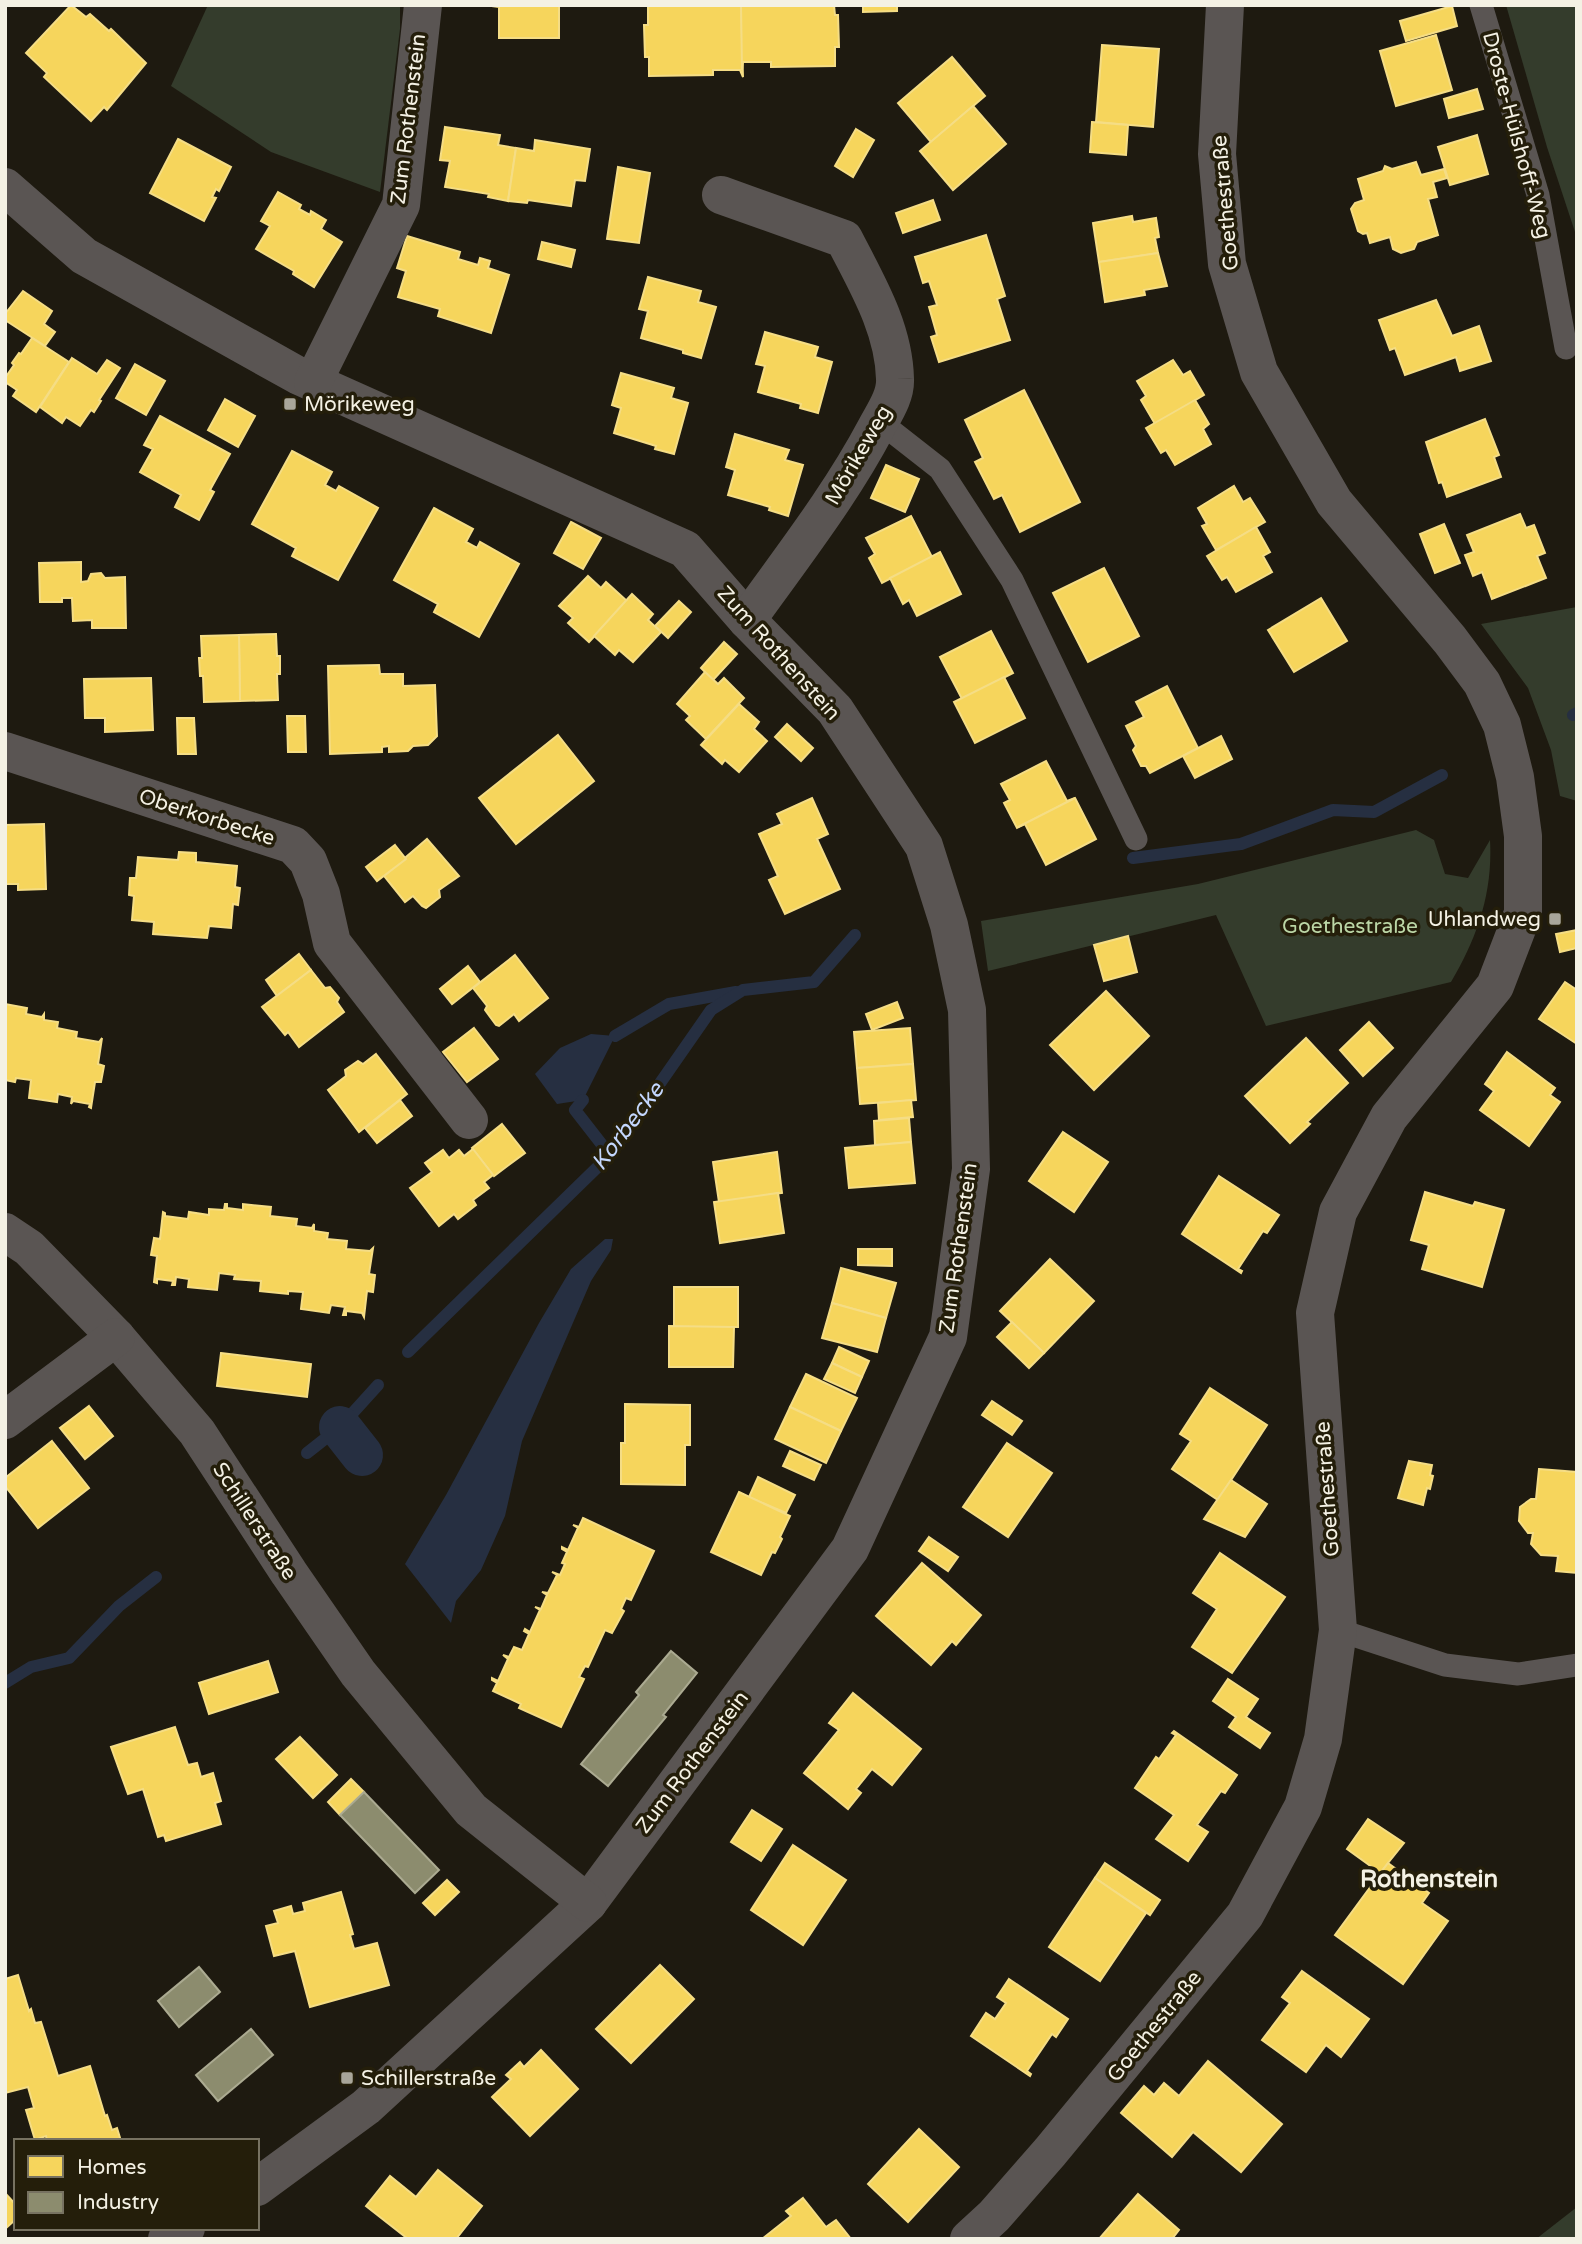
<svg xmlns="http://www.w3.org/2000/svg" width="1582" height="2244" viewBox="0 0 1582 2244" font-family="'Varela Round',sans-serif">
  <rect width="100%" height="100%" fill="#1e1a10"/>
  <g fill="#343c2c">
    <polygon points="208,5 400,5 400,29 380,192 271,152 171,86"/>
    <polygon points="1506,5 1577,5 1577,238 1547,147"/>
    <polygon points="1577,607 1577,801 1560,796 1551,750 1528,688 1481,624"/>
    <path d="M1416,830L1434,840L1445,874L1468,878L1490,840C1493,893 1477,938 1451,982L1266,1026L1216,915L988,971L981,921L1198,884Z"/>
    <polygon points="1577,2207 1577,2239 1536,2239"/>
  </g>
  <g fill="#262f41">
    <polygon points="591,1034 615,1036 583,1100 557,1104 535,1074 560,1048"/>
    <polygon points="605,1239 613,1239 611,1250 591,1281 522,1441 505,1516 481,1570 456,1601 451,1623 405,1564 446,1495 539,1323 571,1269"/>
  </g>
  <g fill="#f6d55c" stroke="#f5dd85" stroke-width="2">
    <polygon points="71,5 86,17 90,14 109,31 111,29 146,63 107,110 104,107 91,121 44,77 47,73 26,53"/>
    <polygon points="484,5 559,5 559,38 499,38 499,7"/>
    <polygon points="648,5 741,5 743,77 740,70 713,70 713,75 649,76 649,57 645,57 644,25 648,25"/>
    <polygon points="741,5 834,5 835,15 838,15 839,47 835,47 835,66 771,67 771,62 743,62 742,70"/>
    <polygon points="863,5 897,5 897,11 863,12"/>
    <polygon points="1452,6 1457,26 1406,41 1400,21"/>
    <polygon points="1436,35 1452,90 1396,106 1380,51"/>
    <polygon points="1102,45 1159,49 1153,127 1096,122"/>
    <polygon points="952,57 985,96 931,142 898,103"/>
    <polygon points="1477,89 1483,109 1449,118 1444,99"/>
    <polygon points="973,106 1006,144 953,190 920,151"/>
    <polygon points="1092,122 1128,125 1126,155 1090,152"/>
    <polygon points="445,127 500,135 498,145 516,148 508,201 488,197 489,194 445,187 450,161 440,160"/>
    <polygon points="856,129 874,140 853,177 835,166"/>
    <polygon points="1477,135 1488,174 1450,185 1438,147"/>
    <polygon points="178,139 231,167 219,191 216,189 212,197 216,198 204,221 150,193"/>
    <polygon points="535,140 590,149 585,181 575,180 571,206 528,200 527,203 508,201 516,148 534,151"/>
    <polygon points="1416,162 1421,175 1444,169 1447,178 1433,182 1437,197 1428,199 1438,235 1417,242 1414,249 1401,253 1393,249 1390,237 1370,243 1367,233 1363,234 1358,231 1351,209 1355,203 1364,200 1358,179 1383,171 1385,166 1392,169"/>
    <polygon points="618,167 650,173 639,243 607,239"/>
    <polygon points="278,192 301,205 299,209 310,215 311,211 326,220 321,229 342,242 314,287 293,274 294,271 256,249 270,226 261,221"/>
    <polygon points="933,200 940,220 903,233 896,213"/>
    <polygon points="1132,216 1133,222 1156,218 1159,237 1155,238 1158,253 1099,262 1093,223"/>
    <polygon points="986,235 1005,296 997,299 1010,340 939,362 931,337 937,335 929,307 937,305 929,281 923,283 915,257"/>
    <polygon points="407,236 460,252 458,259 478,265 480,258 490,261 488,268 509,275 491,333 438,316 440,309 398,297 406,271 397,268"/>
    <polygon points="542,242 575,250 571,267 538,259"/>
    <polygon points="1158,253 1167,286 1144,290 1145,295 1105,302 1099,262"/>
    <polygon points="648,277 701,291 698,302 716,307 701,358 683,353 683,350 641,338 648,311 639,309"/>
    <polygon points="23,291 52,311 44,324 55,332 45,346 5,320 5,314"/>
    <polygon points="1436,300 1452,336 1479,326 1491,361 1460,371 1456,357 1405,375 1395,348 1390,350 1379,320"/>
    <polygon points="765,332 818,347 815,357 832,362 818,413 800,408 801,404 758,392 765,366 756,364"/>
    <polygon points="32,338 69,362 36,412 13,396 17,390 5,382 5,378 14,365 12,363 19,353 21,354"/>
    <polygon points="72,358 97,374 107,360 120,368 99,400 101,401 94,412 91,410 80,426 66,417 62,423 40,407"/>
    <polygon points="1173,360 1183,375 1190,371 1204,395 1155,424 1141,400 1146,396 1137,381"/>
    <polygon points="135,364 165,381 146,415 116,398"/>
    <polygon points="621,373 674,388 671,398 688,403 674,454 655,449 656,446 614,433 621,408 612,405"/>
    <polygon points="1024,390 1080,502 1020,532 1002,495 994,499 975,462 983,458 965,420"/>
    <polygon points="225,399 255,416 238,447 208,430"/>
    <polygon points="1195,400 1209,424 1203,429 1211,444 1175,465 1166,450 1161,453 1146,428"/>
    <polygon points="160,416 230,454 210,490 214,492 199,520 175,507 181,495 140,472 153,449 144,445"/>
    <polygon points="1485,419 1499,455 1494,457 1501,477 1447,497 1442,482 1439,483 1426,442"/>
    <polygon points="735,434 789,450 785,460 803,465 788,516 769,510 770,507 728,495 735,470 726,467"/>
    <polygon points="292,451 332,472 325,485 336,491 339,486 378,508 338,580 292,556 296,548 252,524"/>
    <polygon points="886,465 919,479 905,512 871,498"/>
    <polygon points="1234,486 1243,502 1250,498 1265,522 1216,550 1202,526 1207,524 1198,508"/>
    <polygon points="434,508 473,529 466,542 477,548 480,542 519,564 479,637 434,612 438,604 394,580"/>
    <polygon points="1520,514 1526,528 1534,525 1545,553 1537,556 1546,578 1492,599 1482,572 1473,576 1465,555 1474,552 1467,535"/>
    <polygon points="911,516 932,557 882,583 869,558 875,554 866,538"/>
    <polygon points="571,522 601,538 583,569 554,553"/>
    <polygon points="1444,524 1460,563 1435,573 1420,534"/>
    <polygon points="1256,527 1270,552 1263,556 1272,572 1236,592 1227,577 1222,580 1207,556"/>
    <polygon points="940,552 961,594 917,616 909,600 903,604 890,578"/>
    <polygon points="81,562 81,582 88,581 91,574 101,573 105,578 125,577 126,628 92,628 92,620 73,621 72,598 62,598 62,602 40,602 39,563"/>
    <polygon points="1104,568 1139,636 1088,662 1053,593"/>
    <polygon points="588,576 601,588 606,582 627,601 589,642 568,623 573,618 559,606"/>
    <polygon points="632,594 653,614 648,620 661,632 633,662 619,650 615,655 594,636"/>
    <polygon points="1321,598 1347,641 1294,672 1268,630"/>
    <polygon points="679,601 691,612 668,638 655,626"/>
    <polygon points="991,631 1013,673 962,699 940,657"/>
    <polygon points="276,634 277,656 280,656 280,674 277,674 278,700 240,701 239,635"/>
    <polygon points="239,635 240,701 204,702 203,676 200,676 199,658 202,658 201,636"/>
    <polygon points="724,642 737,654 713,680 701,668"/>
    <polygon points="379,665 380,674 403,674 403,686 435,685 437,736 428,745 413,746 408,751 389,752 389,746 382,747 382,752 330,754 328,666"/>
    <polygon points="705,672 718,684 724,678 744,698 706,739 686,720 690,716 677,704"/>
    <polygon points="1004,677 1025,718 975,743 954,702"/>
    <polygon points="151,678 153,730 105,732 105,718 85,718 84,679"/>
    <polygon points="1167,686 1198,748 1150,773 1146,766 1141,766 1133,750 1136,746 1126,726 1144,717 1136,702"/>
    <polygon points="739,704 759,722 754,729 767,741 739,772 725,760 722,764 701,745"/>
    <polygon points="287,716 305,716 306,752 288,752"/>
    <polygon points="177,718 194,718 196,754 178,754"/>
    <polygon points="787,724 813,748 801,761 775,737"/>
    <polygon points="558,735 594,781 516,844 479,798"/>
    <polygon points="1221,736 1232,759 1195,778 1183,756"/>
    <polygon points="1046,761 1067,801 1075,798 1017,828 1004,803 1010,800 1001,784"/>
    <polygon points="812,798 828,834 817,839 840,889 785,914 769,880 778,876 759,834 782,824 777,814"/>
    <polygon points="1075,798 1096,839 1046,865 1025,824 1018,827"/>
    <polygon points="44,824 46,889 18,890 18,884 5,884 5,825"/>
    <polygon points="427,839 459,876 439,890 440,897 426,908 422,906 413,896 405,902 384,876"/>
    <polygon points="395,845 406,859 377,881 366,867"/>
    <polygon points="179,852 196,853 196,862 237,866 235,887 240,888 238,905 233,904 231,928 209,926 207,938 153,934 154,922 132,920 134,896 129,895 130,878 136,878 138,857 178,860"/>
    <polygon points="1577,930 1577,948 1560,952 1556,934"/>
    <polygon points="1128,936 1137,972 1104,981 1094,945"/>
    <polygon points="299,954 311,970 277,996 266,980"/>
    <polygon points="515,955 548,998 519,1021 514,1014 499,1026 496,1025 485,1010 487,1006 473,988"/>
    <polygon points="468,966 480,982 452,1004 440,989"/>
    <polygon points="311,970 325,988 330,987 339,998 337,1002 344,1012 299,1047 288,1032 285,1035 262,1007"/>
    <polygon points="1565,982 1577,990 1577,1044 1539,1019"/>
    <polygon points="1106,991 1149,1036 1094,1090 1050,1045"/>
    <polygon points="897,1002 903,1018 872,1030 866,1014"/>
    <polygon points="5,1004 27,1008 26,1014 42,1017 44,1014 44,1020 58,1022 57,1028 77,1032 76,1038 99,1042 102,1038 98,1064 104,1066 101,1082 95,1082 91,1108 89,1107 90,1104 73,1101 71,1104 72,1097 58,1094 57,1102 29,1098 31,1080 16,1078 15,1082 5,1080"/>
    <polygon points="1369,1022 1393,1048 1363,1076 1340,1050"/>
    <polygon points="474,1028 498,1059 467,1082 443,1052"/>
    <polygon points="910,1028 913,1064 857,1068 854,1032"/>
    <polygon points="1306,1038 1348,1083 1307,1122 1310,1124 1290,1143 1245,1096"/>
    <polygon points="1507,1052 1555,1088 1550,1095 1560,1102 1529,1146 1480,1110 1494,1091 1485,1084"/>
    <polygon points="376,1054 407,1094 359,1132 328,1090 346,1076 345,1070 358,1061 363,1064"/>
    <polygon points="913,1064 916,1100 860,1104 857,1068"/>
    <polygon points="400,1100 412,1116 377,1143 365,1128"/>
    <polygon points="911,1100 913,1117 879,1120 878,1103"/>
    <polygon points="909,1118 911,1142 875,1145 874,1121"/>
    <polygon points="502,1124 525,1153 494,1176 472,1148"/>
    <polygon points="1063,1132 1108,1162 1074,1212 1029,1181"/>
    <polygon points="911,1142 915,1183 849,1188 845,1148"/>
    <polygon points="473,1149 493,1175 484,1182 489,1188 473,1200 476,1205 458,1219 454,1214 439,1226 410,1188 432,1172 425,1163 443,1150 449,1158 459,1150 464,1156"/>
    <polygon points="777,1152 782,1193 719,1202 713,1162"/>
    <polygon points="1219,1176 1279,1215 1267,1233 1263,1231 1238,1269 1242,1271 1241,1273 1182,1234"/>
    <polygon points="1425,1192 1473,1206 1475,1202 1504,1210 1482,1287 1422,1269 1429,1245 1411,1240"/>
    <polygon points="778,1193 784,1233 720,1243 714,1202"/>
    <polygon points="225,1204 227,1204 227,1208 243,1210 243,1204 271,1207 270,1216 297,1219 296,1226 312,1228 314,1224 314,1231 328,1233 327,1239 347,1241 346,1249 370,1251 373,1248 369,1274 375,1275 373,1292 367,1291 364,1317 362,1313 346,1311 346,1315 343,1315 345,1307 331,1305 329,1313 301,1309 303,1292 288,1291 288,1294 260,1291 261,1281 234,1279 235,1275 219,1273 217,1290 188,1287 189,1279 176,1277 175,1285 172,1285 173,1281 157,1279 157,1283 154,1282 157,1256 151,1255 154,1238 160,1239 163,1212 165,1213 165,1216 188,1219 189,1212 209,1215 209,1209 224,1210"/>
    <polygon points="858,1249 892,1249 892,1266 858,1265"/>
    <polygon points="1050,1259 1094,1301 1044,1353 1000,1311"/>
    <polygon points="841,1268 896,1283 886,1318 832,1303"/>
    <rect x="674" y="1287" width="64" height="40"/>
    <polygon points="832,1303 886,1318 877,1352 822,1338"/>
    <polygon points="1012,1322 1044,1353 1029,1368 997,1337"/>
    <polygon points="669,1326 734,1327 733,1367 669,1367"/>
    <polygon points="839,1347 869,1361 862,1377 832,1363"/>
    <polygon points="221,1353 311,1364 307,1397 217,1386"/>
    <polygon points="832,1363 862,1377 855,1393 824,1379"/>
    <polygon points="806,1374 857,1398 841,1431 790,1407"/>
    <polygon points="1210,1388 1267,1425 1218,1500 1172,1469 1191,1441 1180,1434"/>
    <polygon points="992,1401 1022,1421 1012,1435 982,1415"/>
    <polygon points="625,1404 690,1405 690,1445 685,1445 685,1485 621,1484 621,1443 625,1443"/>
    <polygon points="89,1406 113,1436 85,1459 60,1428"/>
    <polygon points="790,1407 841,1431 826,1463 775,1439"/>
    <polygon points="52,1441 89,1488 38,1528 5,1486 5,1478"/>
    <polygon points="1007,1443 1052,1473 1008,1537 963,1507"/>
    <polygon points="790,1451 821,1465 814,1480 783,1466"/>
    <polygon points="1409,1461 1432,1465 1430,1475 1433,1476 1430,1489 1427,1488 1423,1505 1398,1498"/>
    <polygon points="1539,1469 1577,1472 1577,1573 1556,1571 1558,1556 1541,1555 1531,1544 1533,1533 1528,1533 1519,1521 1520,1507 1531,1499 1536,1499"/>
    <polygon points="758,1477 795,1495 786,1513 749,1497"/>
    <polygon points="1231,1480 1267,1504 1245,1537 1204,1519"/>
    <polygon points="739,1492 790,1516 780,1537 782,1539 775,1553 772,1552 761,1575 711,1552"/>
    <polygon points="583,1518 654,1551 631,1600 626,1598 621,1609 624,1611 612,1633 605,1630 588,1667 585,1666 579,1677 584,1679 561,1727 519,1708 521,1704 493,1691 497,1683 492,1680 492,1678 498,1681 508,1659 503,1655 509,1657 514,1647 522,1650 529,1634 524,1631 525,1629 530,1632 540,1610 535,1607 541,1609 547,1595 542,1592 548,1593 557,1575 552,1572 560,1575 565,1564 562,1563 567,1552 562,1549 562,1547 568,1550 578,1528 573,1525 579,1527"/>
    <polygon points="929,1537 958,1557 948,1571 919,1551"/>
    <polygon points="1220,1553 1285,1597 1232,1673 1192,1647 1217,1609 1193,1593"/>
    <polygon points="922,1563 981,1615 956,1645 952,1641 931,1665 876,1616"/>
    <polygon points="268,1661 278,1692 209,1714 199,1683"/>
    <polygon points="1228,1679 1258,1699 1246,1717 1270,1733 1260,1748 1229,1727 1236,1717 1213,1701"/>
    <polygon points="853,1693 921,1749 892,1785 872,1769 856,1789 861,1793 848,1809 804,1773 839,1730 829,1723"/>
    <polygon points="175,1727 188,1765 197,1763 201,1777 213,1773 221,1801 215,1803 221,1824 166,1841 164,1835 158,1837 143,1789 128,1794 111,1747"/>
    <polygon points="1174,1731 1237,1775 1225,1793 1221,1791 1197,1825 1208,1832 1188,1861 1156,1839 1174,1815 1135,1788 1156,1757 1159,1759 1176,1735 1172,1733"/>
    <polygon points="300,1737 337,1775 313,1798 276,1759"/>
    <polygon points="351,1779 364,1792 340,1815 328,1802"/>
    <polygon points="752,1810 782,1829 761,1861 731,1842"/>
    <polygon points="1368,1819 1404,1843 1380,1873 1347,1849"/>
    <polygon points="793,1845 846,1880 803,1945 751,1910"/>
    <polygon points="1105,1863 1160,1900 1150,1915 1095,1878"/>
    <polygon points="1388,1863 1429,1893 1422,1903 1448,1921 1403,1984 1335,1935"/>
    <polygon points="1095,1878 1146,1913 1100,1981 1049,1947"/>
    <polygon points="447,1880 459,1892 435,1915 423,1903"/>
    <polygon points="341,1892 353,1934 350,1935 354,1949 377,1943 389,1985 310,2007 295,1951 274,1956 266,1926 278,1923 274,1911 291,1906 293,1914 305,1911 303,1903"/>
    <polygon points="660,1965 694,1999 631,2063 596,2029"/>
    <polygon points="1302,1971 1369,2019 1341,2057 1326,2045 1306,2072 1262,2040 1290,2003 1282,1997"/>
    <polygon points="18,1975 29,2011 31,2009 35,2023 41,2022 58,2076 90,2066 105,2116 107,2115 112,2130 117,2128 121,2141 47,2141 46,2136 35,2140 26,2110 34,2108 28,2087 5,2093 5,1979"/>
    <polygon points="1009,1979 1068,2019 1056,2037 1052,2034 1027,2071 1031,2074 1030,2076 971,2036 986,2013 995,2019 1006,2003 997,1997"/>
    <polygon points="541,2050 578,2089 530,2136 492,2097 511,2079 506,2075 520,2062 524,2067"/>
    <polygon points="1208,2061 1282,2124 1241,2172 1193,2132 1172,2157 1121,2113 1144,2086 1154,2095 1164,2083 1179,2096"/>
    <polygon points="919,2129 959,2167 908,2222 868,2184"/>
    <polygon points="438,2170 482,2206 456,2239 408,2239 366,2206 390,2176 416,2197"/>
    <polygon points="5,2193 16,2205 16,2219 5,2229"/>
    <polygon points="1138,2194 1179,2230 1172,2239 1099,2239"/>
    <polygon points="803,2198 826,2227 836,2220 851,2239 762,2239 791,2216 786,2211"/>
  </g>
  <g fill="#8c8c6e" stroke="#abaa91" stroke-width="2">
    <polygon points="671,1651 697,1673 663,1715 666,1717 608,1786 581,1764 639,1695 636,1692"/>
    <polygon points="364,1792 439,1870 415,1893 340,1815"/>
    <polygon points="199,1967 220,1992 179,2027 158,2001"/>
    <polygon points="251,2029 273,2055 218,2101 196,2075"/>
  </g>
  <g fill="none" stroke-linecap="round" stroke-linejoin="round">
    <g stroke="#262f41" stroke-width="12">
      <polyline points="1573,715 1577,713"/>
      <polyline points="1133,858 1241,844 1333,810 1374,812 1442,775"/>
      <polyline points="615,1036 669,1004 736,992"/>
      <polyline points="583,1100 575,1110 610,1155"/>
      <polyline points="408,1352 610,1155 711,1010 743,990 814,982 855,935"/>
      <polyline points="307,1453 340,1427 378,1385"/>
      <polyline points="5,1683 31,1667 69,1658 119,1606 156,1577"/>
    </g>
    <polyline stroke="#262f41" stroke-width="42" points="340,1427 362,1455"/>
    <g stroke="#5a5553" stroke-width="23">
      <polyline points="1481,5 1538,195 1566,348"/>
      <polyline points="880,422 940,469 1012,580 1136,839"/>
      <polyline points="1338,1630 1445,1665 1518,1674 1577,1665"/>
    </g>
    <g stroke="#5a5553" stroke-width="38">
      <polyline points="5,187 84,256 299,376 685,549 747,620 835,710 924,846 949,925 967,1010 971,1169 948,1337 850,1549 588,1903 366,2107 257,2187"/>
      <path d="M721,195L844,239C866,282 894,328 895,379C896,396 884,413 876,428C840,496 792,557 747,620"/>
      <polyline points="313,382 401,205 423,5"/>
      <polyline points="5,751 293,845 308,861 321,894 332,943 469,1120"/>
      <polyline points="5,1232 29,1248 116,1337 197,1432 289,1573 358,1673 471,1810 588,1903"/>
      <polyline points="5,1420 116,1337"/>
      <polyline points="167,2239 186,2228"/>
      <polyline points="969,2239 994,2216 1050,2152 1245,1915 1303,1807 1323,1739 1338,1630 1315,1313 1338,1212 1389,1117 1495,986 1523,913 1523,836 1515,777 1502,725 1482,683 1450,640 1334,502 1259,372 1227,264 1217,154 1225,5"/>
    </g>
  </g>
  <g fill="#a9a69a" stroke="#241e0a" stroke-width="2.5">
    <rect x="283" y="397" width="14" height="14" rx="3.5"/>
    <rect x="1548" y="912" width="14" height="14" rx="3.5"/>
    <rect x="340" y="2071" width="14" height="14" rx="3.5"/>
  </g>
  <g text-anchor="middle" stroke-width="7" stroke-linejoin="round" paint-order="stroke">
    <g font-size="21" fill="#f4f1e4" stroke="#241e0a">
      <text transform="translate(408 119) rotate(-83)" y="7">Zum Rothenstein</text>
      <text transform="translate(1517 135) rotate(75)" y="7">Droste-Hülshoff-Weg</text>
      <text transform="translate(1225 203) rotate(-95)" y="7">Goethestraße</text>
      <text transform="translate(858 455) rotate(-60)" y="7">Mörikeweg</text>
      <text transform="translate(779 653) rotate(48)" y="7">Zum Rothenstein</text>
      <text transform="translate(207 817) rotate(18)" y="7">Oberkorbecke</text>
      <text transform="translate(958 1248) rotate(-82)" y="7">Zum Rothenstein</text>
      <text transform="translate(1327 1489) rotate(-94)" y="7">Goethestraße</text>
      <text transform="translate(255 1521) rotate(57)" y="7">Schillerstraße</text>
      <text transform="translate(692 1762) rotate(-53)" y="7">Zum Rothenstein</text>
      <text transform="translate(1154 2026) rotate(-51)" y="7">Goethestraße</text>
    </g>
    <g font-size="21" fill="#f4f1e4" stroke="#241e0a" text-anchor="start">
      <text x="304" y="411">Mörikeweg</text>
      <text x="1541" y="926" text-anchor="end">Uhlandweg</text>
      <text x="361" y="2085">Schillerstraße</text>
    </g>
    <g font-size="21" fill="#bbd6a6" stroke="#241e0a">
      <text x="1350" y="933">Goethestraße</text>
    </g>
    <g font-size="23" font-style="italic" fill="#c4d7fd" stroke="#241e0a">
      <text transform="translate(627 1126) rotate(-53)" y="8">Korbecke</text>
    </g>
    <g font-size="24" font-weight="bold" fill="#f4f1e4" stroke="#241e0a">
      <text x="1429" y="1887">Rothenstein</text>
    </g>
  </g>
  <rect width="1582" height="2244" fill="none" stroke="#f4f1e4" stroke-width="14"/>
  <rect x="14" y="2139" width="245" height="91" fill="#241e0a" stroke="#777261" stroke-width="2"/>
  <rect x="28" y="2156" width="35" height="21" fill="#f6d55c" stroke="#777261" stroke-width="2"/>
  <text x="77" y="2174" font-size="21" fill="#f4f1e4">Homes</text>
  <rect x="28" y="2192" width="35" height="21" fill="#8c8c6e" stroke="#777261" stroke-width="2"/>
  <text x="77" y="2209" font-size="21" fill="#f4f1e4">Industry</text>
</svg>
